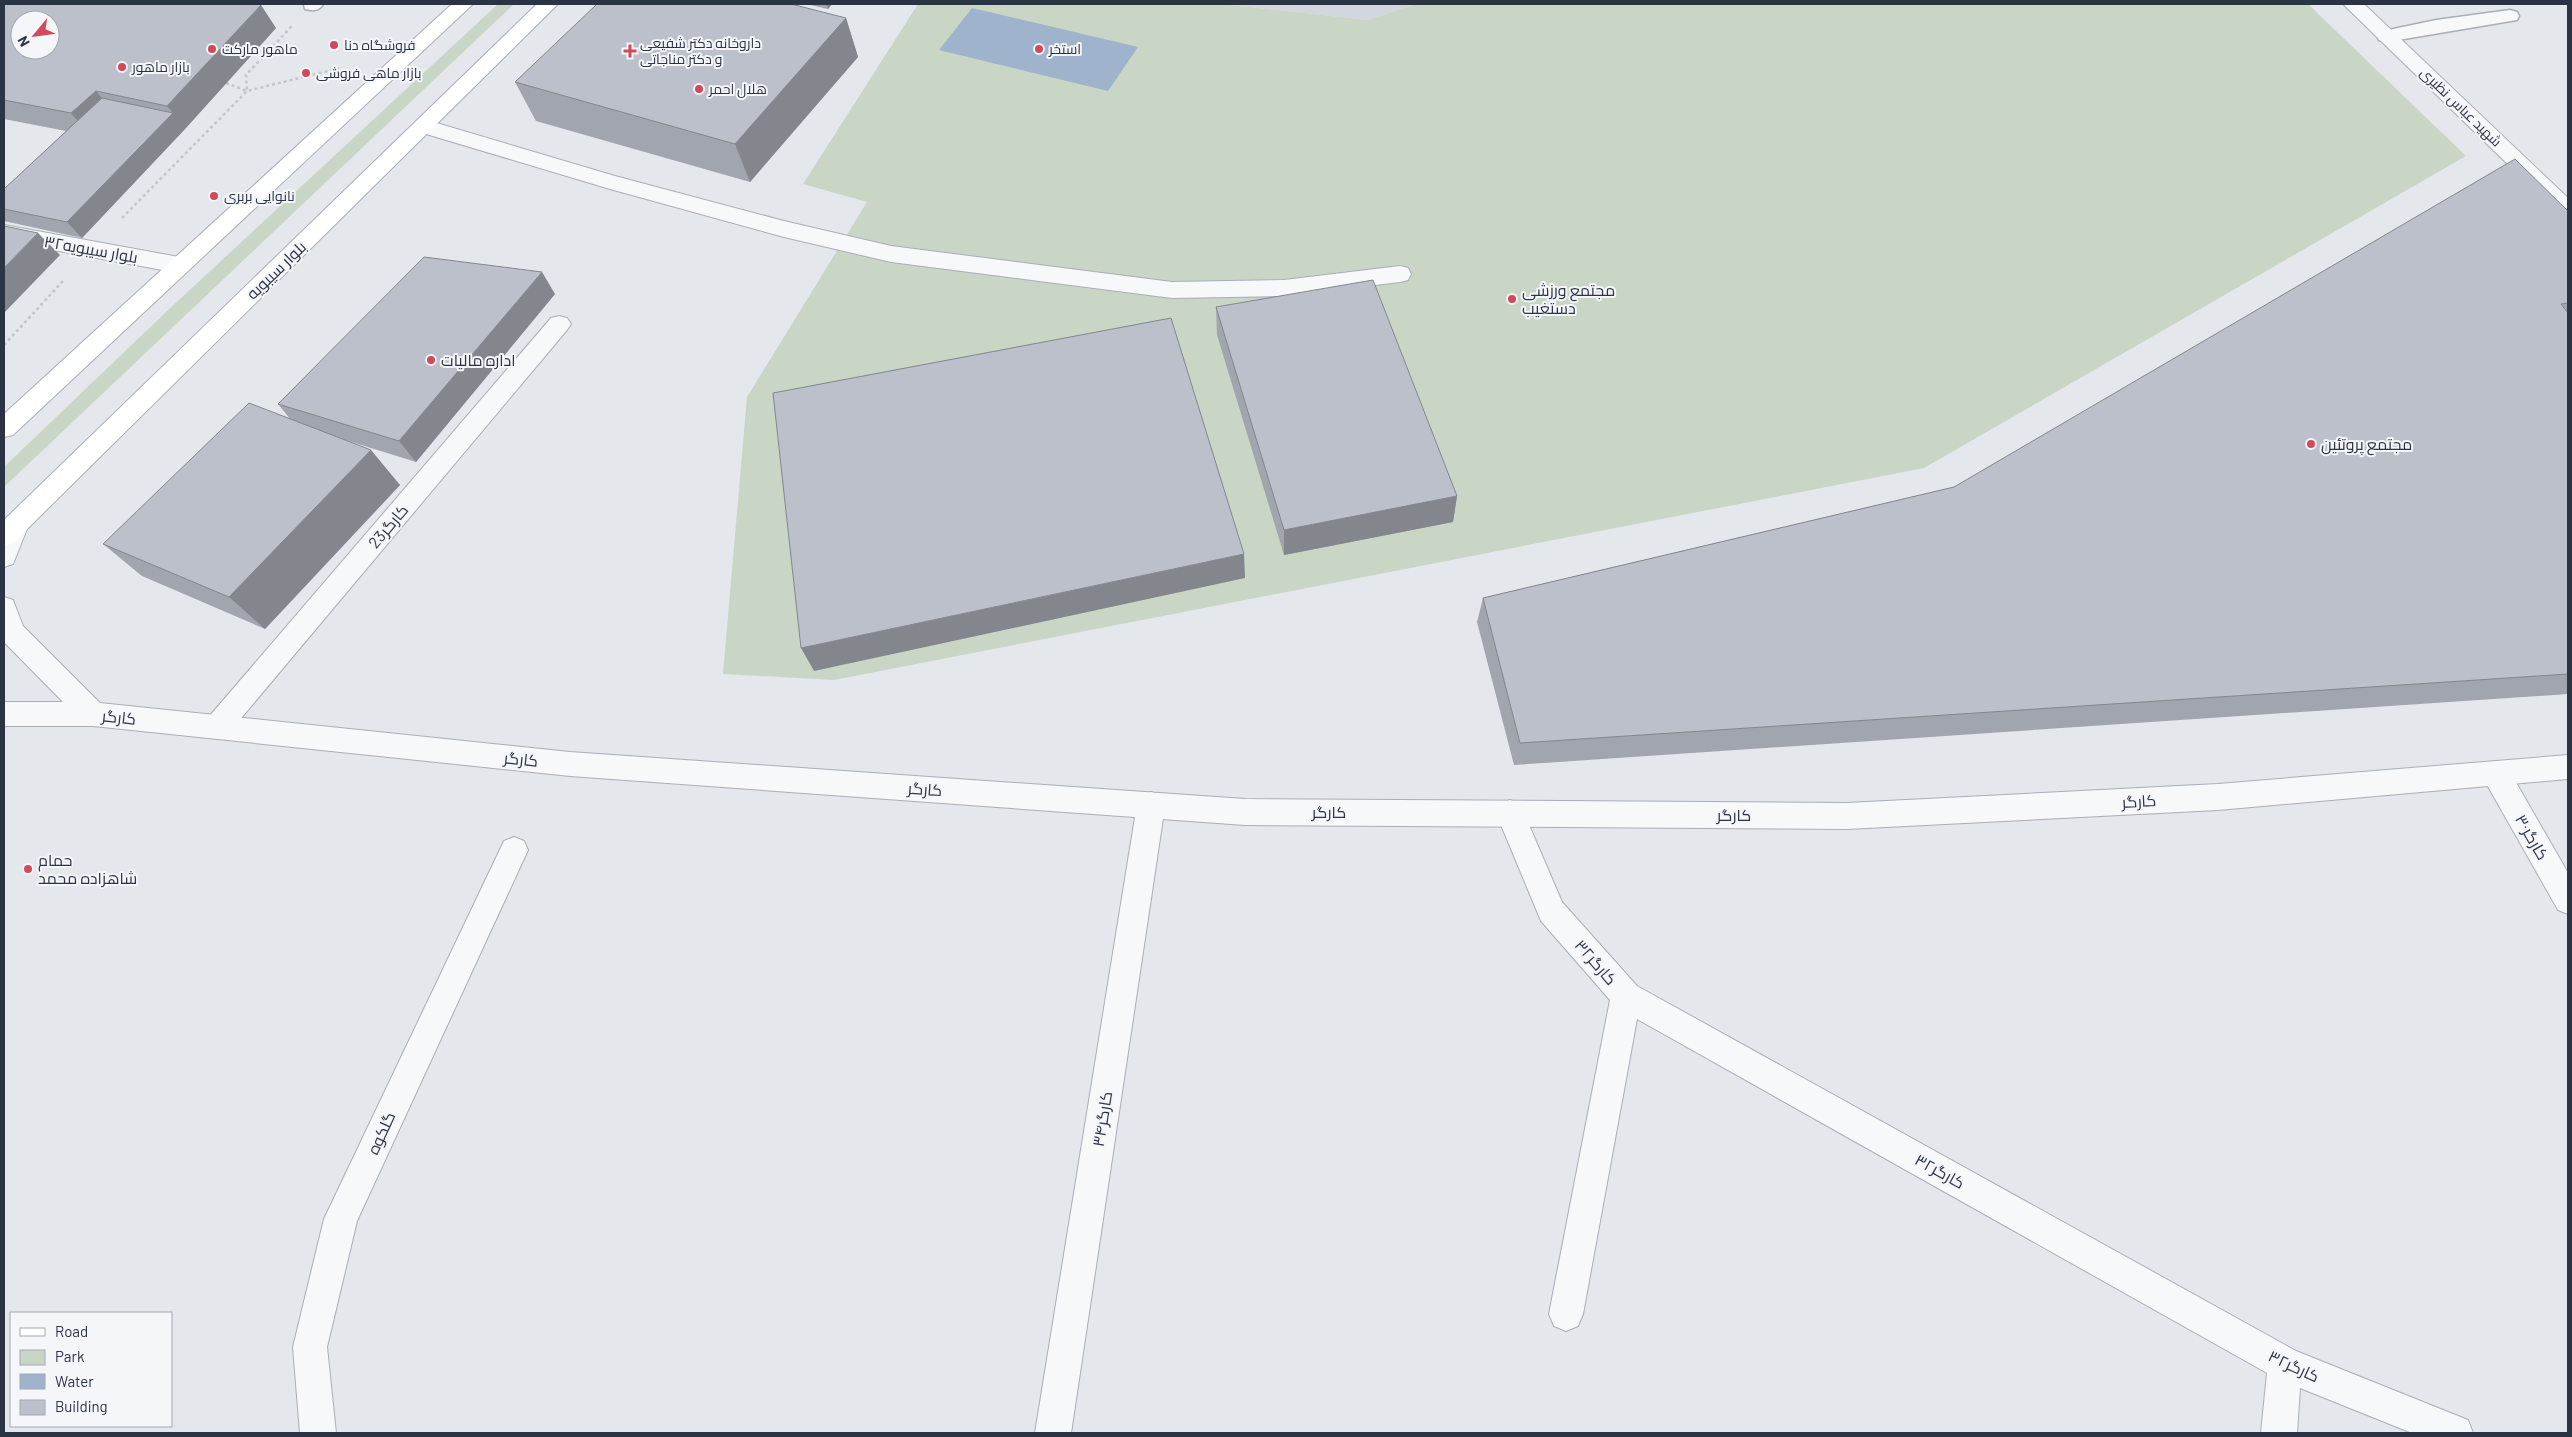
<svg xmlns="http://www.w3.org/2000/svg" width="2572" height="1437" viewBox="0 0 2572 1437" font-family="Barlow,Cairo,sans-serif">
  <rect width="100%" height="100%" fill="#e4e7ec"/>
  <polygon fill="#d2d6de" points="1221,4 1416,4 1368,20"/>
  <g fill="#c9d6c5">
    <polygon points="498,4 514,4 4,487 4,467 166,312"/>
    <polygon points="918,4 1221,4 1368,20 1416,4 2308,4 2466,156 1924,468 834,680 723,674 747,397 867,202 803,184"/>
  </g>
  <polygon fill="#9fb4cc" points="972,8 1138,47 1108,91 939,50"/>
  <g fill="none" stroke-linecap="round" stroke-linejoin="round">
    <g stroke="#a9aeb7" stroke-width="3">
      <g id="service">
        <path d="M304,4H323C319,11 313,11 305,9Z"/>
        <polygon points="2510,10 2517,12 2519,16 2517,20 2386,42 2379,40 2377,36 2379,32 2436,20"/>
      </g>
    </g>
    <g stroke="#a9aeb7" stroke-width="2">
      <g id="minor">
        <polygon points="423,119 615,176 784,221 891,246 1172,282 1284,280 1400,266 1408,268 1411,274 1408,280 1400,282 1284,296 1172,298 891,262 784,237 610,189 416,131 413,126 416,121"/>
        <polygon points="4,225 179,257 187,259 190,265 187,271 179,273 4,241"/>
        <polygon points="559,316 567,318 571,324 567,330 227,735 217,739 207,735 203,727 207,719 551,318"/>
        <polygon points="2496,762 2506,765 2568,873 2568,914 2558,910 2486,783 2482,774 2486,765"/>
        <polygon points="1151,792 1161,796 1165,805 1071,1433 1035,1433 1137,805 1141,796"/>
        <polygon points="1510,800 1520,804 1562,902 1637,986 2296,1351 2468,1420 2473,1433 2412,1433 2300,1388 2297,1433 2261,1433 2267,1373 1637,1019 1583,1314 1578,1326 1566,1331 1554,1326 1549,1314 1610,1000 1541,921 1496,813 1500,804"/>
        <polygon points="514,837 524,841 528,850 357,1221 327,1347 336,1433 300,1433 293,1347 324,1219 504,841"/>
      </g>
    </g>
    <g stroke="#a9aeb7" stroke-width="2">
      <g id="tertiary">
        <polygon points="2343,4 2364,4 2568,198 2568,217 2560,215"/>
        <polygon points="16,514 25,517 29,524 13,564 4,567 4,523 7,517"/>
        <polygon points="4,597 13,600 23,626 100,703 570,752 1245,799 1847,803 2218,784 2568,755 2568,779 2218,810 1847,829 1245,825 570,776 93,726 4,726 4,702 63,702 4,642"/>
      </g>
    </g>
    <g stroke="#a9aeb7" stroke-width="2">
      <g id="secondary">
        <polygon points="452,4 473,4 13,435 4,437 4,414"/>
        <polygon points="537,4 558,4 13,543 4,546 4,520"/>
      </g>
    </g>
    <g stroke="#c2c5cb" stroke-width="2.5" stroke-dasharray="3 3" stroke-linecap="butt">
      <polyline points="226,83 247,91 246,75 292,26"/>
      <polyline points="122,218 247,91 340,68"/>
      <polyline points="4,345 63,281"/>
    </g>
    <use href="#service" fill="#f7f8fa" fill-rule="evenodd"/>
    <use href="#minor" fill="#f7f8fa" fill-rule="evenodd"/>
    <use href="#tertiary" fill="#f7f8fa" fill-rule="evenodd"/>
    <use href="#secondary" fill="#fff" fill-rule="evenodd"/>
  </g>
  <g fill="#a1a5ae">
    <polygon points="4,4 276,28 185,129 82,238 4,221 4,189 66,131 4,119"/>
    <polygon points="806,4 832,4 828,9"/>
    <polygon points="846,18 858,57 750,182 536,121 515,82"/>
    <polygon points="2568,211 2568,694 1514,765 1477,622 1483,598 1954,487"/>
    <polygon points="555,294 416,462 342,439 400,485 265,629 142,576 103,544 291,420 278,404"/>
    <polygon points="1216,307 1457,496 1453,522 1284,555 1217,335"/>
  </g>
  <g fill="#83868d">
    <polygon points="827,4 832,4 828,9"/>
    <polygon points="261,5 276,28 185,129 82,238 67,222 173,113 167,106"/>
    <polygon points="846,18 858,57 750,182 735,144"/>
    <polygon points="96,91 115,114 90,136 71,113"/>
    <polygon points="38,233 60,255 4,313 4,268"/>
    <polygon points="542,272 555,294 416,462 399,441"/>
    <polygon points="371,450 400,485 265,629 229,597"/>
    <polygon points="1457,496 1453,522 1284,555 1284,530"/>
    <polygon points="1244,554 1245,578 814,671 801,648"/>
  </g>
  <g fill="#bbc0ca" stroke="#83868d" fill-rule="evenodd">
    <path d="M4,4H257L261,5L167,106L96,91L71,113L4,100ZM20,20H50V50H20Z"/>
    <polygon points="597,4 791,4 846,18 735,144 515,82"/>
    <polygon points="102,98 173,113 67,222 4,209 4,189"/>
    <polygon points="2515,159 2568,211 2568,303 2561,304 2568,313 2568,674 1520,743 1483,598 1954,487"/>
    <polygon points="4,226 38,233 4,268"/>
    <polygon points="424,257 542,272 399,441 278,404"/>
    <polygon points="1373,280 1457,496 1284,530 1216,307"/>
    <polygon points="1171,318 1244,554 801,648 773,393"/>
    <polygon points="249,403 371,450 229,597 103,544"/>
  </g>
  <g fill="#d1495b" stroke="#f4f6f9" stroke-width="2">
    <circle cx="334" cy="45" r="5"/>
    <circle cx="212" cy="49" r="5"/>
    <circle cx="1039" cy="49" r="5"/>
    <path d="M627.5 43.5h5v5h5v5h-5v5h-5v-5h-5v-5h5z"/>
    <circle cx="122" cy="67" r="5"/>
    <circle cx="306" cy="73" r="5"/>
    <circle cx="699" cy="89" r="5"/>
    <circle cx="214" cy="196" r="5"/>
    <circle cx="1512" cy="299" r="5"/>
    <circle cx="431" cy="360" r="5"/>
    <circle cx="2311" cy="444" r="5"/>
    <circle cx="28" cy="869" r="5"/>
  </g>
  <g text-anchor="middle" stroke-width="4" stroke-linejoin="round" paint-order="stroke">
    <g font-size="14" fill="#2b3445" stroke="#f4f6f9" text-anchor="start">
      <text x="640" y="48">داروخانه دکتر شفیعی<tspan x="640" dy="16">و دکتر مناجاتی</tspan></text>
      <text x="344" y="50">فروشگاه دنا</text>
      <text x="222" y="54">ماهور مارکت</text>
      <text x="1049" y="54">استخر</text>
      <text x="132" y="72">بازار ماهور</text>
      <text x="316" y="78">بازار ماهی فروشی</text>
      <text x="709" y="94">هلال احمر</text>
      <text x="224" y="201">نانوایی بربری</text>
    </g>
    <g font-size="14" fill="#2b3445" stroke="#f4f6f9">
      <text transform="translate(2461 107) rotate(44)" y="5">شهید عباس نظیری</text>
    </g>
    <g font-size="16" fill="#2b3445" stroke="#f4f6f9">
      <text transform="translate(91 249) rotate(10)" y="6">بلوار سیبویه۳۲</text>
      <text transform="translate(276 270) rotate(-44)" y="6">بلوار سیبویه</text>
      <text transform="translate(388 526) rotate(-50)" y="6">23کارگر</text>
      <text transform="translate(119 717) rotate(6)" y="6">کارگر</text>
      <text transform="translate(521 759) rotate(6)" y="6">کارگر</text>
      <text transform="translate(925 789) rotate(4)" y="6">کارگر</text>
      <text transform="translate(2139 801) rotate(-3)" y="6">کارگر</text>
      <text x="1329" y="818">کارگر</text>
      <text x="1734" y="821">کارگر</text>
      <text transform="translate(2532 837) rotate(60)" y="6">کارگر۳۰</text>
      <text transform="translate(1596 962) rotate(49)" y="6">کارگر۳۲</text>
      <text transform="translate(1102 1119) rotate(-81)" y="6">کارگر۳۴</text>
      <text transform="translate(381 1133) rotate(-65)" y="6">گلکوه</text>
      <text transform="translate(1940 1171) rotate(29)" y="6">کارگر۳۲</text>
      <text transform="translate(2294 1366) rotate(25)" y="6">کارگر۳۲</text>
    </g>
    <g font-size="16" fill="#2b3445" stroke="#f4f6f9" text-anchor="start">
      <text x="1522" y="296">مجتمع ورزشی<tspan x="1522" dy="18">دستغیب</tspan></text>
      <text x="441" y="366">اداره مالیات</text>
      <text x="2321" y="450">مجتمع پروتئین</text>
      <text x="38" y="866">حمام<tspan x="38" dy="18">شاهزاده محمد</tspan></text>
    </g>
  </g>
  <rect width="2572" height="1437" fill="none" stroke="#2b3445" stroke-width="10"/>
  <rect x="10" y="1312" width="162" height="115" fill="#f4f6f9" stroke="#a4a8b1"/>
  <rect x="20" y="1328" width="25" height="8" fill="#ffffff" stroke="#a4a8b1"/>
  <text x="55" y="1337" font-size="15" fill="#2b3445">Road</text>
  <rect x="20" y="1350" width="25" height="15" fill="#c9d6c5" stroke="#a4a8b1"/>
  <text x="55" y="1362" font-size="15" fill="#2b3445">Park</text>
  <rect x="20" y="1374" width="25" height="15" fill="#9fb4cc" stroke="#a4a8b1"/>
  <text x="55" y="1387" font-size="15" fill="#2b3445">Water</text>
  <rect x="20" y="1400" width="25" height="15" fill="#bbc0ca" stroke="#a4a8b1"/>
  <text x="55" y="1412" font-size="15" fill="#2b3445">Building</text>
  <g transform="translate(35 35) rotate(241)"><circle r="24" fill="#f4f6f9" stroke="#a4a8b1"/>
  <path d="M0-4L9 19L0 12L-9 19Z" fill="#d1495b"/>
  <text y="-8" font-size="14" font-weight="bold" text-anchor="middle" fill="#2b3445">N</text>
  </g>
</svg>
